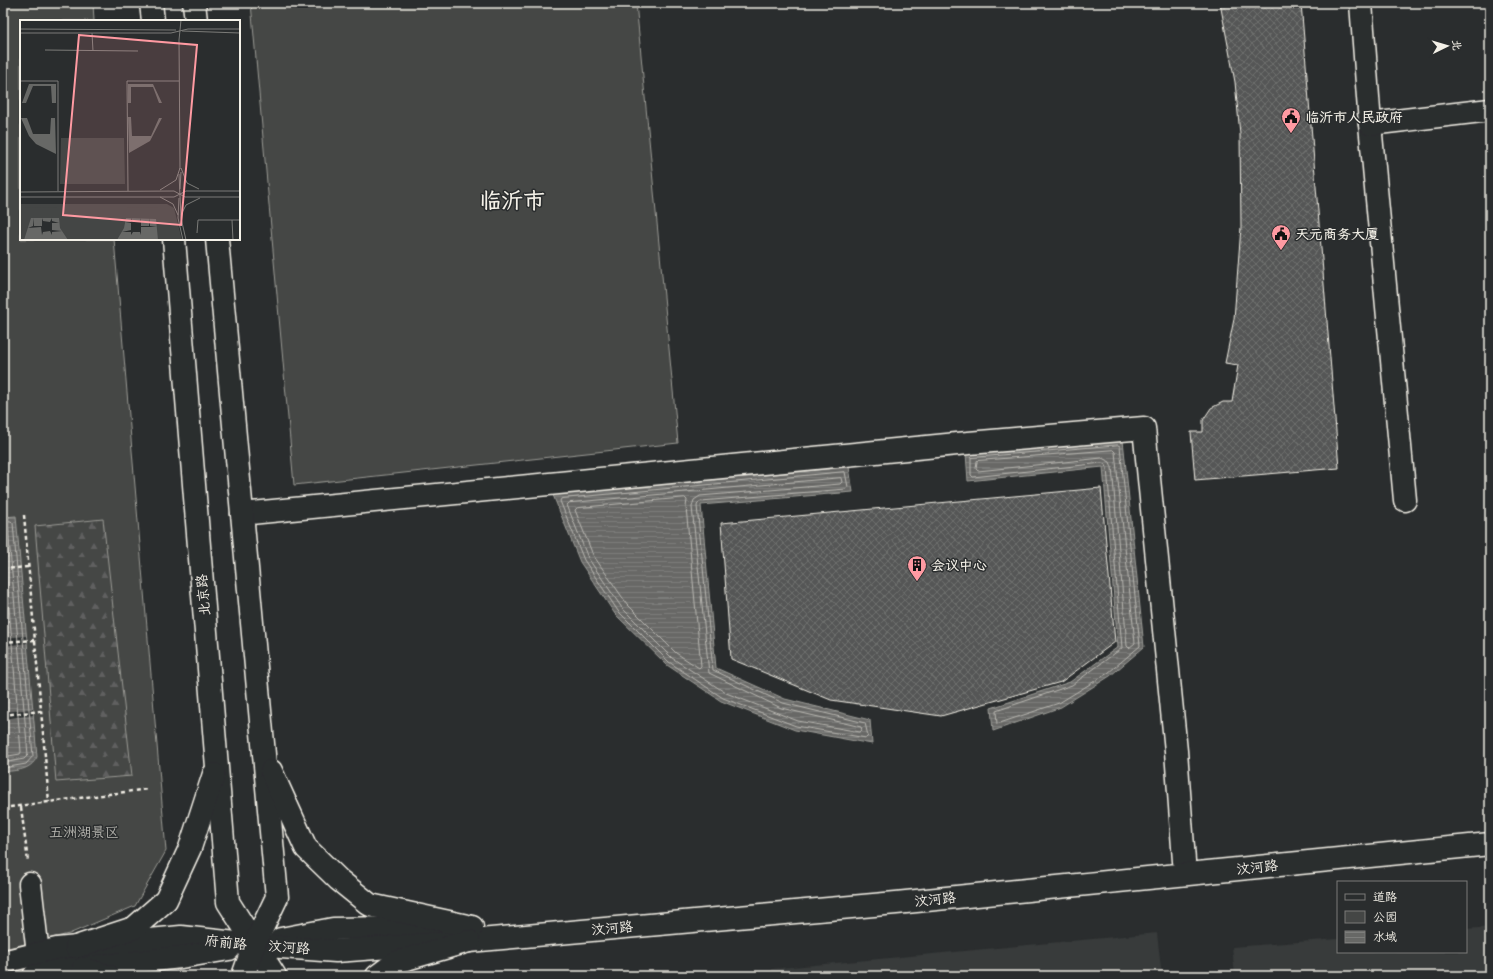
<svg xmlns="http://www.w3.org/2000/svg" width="1493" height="979" viewBox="0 0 1493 979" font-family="'Indie Flower','LXGW WenKai TC',sans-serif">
  <defs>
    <pattern id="forest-firs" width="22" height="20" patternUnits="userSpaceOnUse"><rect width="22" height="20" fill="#444645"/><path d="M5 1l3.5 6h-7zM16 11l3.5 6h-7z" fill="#606160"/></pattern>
    <pattern id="water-rules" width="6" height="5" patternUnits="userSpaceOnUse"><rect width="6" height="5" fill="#676866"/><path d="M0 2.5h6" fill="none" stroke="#7d7e7c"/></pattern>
    <pattern id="building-cross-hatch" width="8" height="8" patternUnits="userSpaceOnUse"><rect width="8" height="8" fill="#555756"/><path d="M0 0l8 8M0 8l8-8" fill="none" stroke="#6e706e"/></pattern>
  </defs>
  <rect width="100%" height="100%" fill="#2a2d2e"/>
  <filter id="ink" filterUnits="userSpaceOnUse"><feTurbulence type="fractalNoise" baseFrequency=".025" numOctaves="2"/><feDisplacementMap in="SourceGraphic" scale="8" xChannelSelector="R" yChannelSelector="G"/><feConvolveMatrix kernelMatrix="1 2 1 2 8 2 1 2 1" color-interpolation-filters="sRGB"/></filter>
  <g filter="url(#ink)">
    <g fill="#373a3a">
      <polygon points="1490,927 1490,976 1235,976 1232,947 1338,939 1338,952 1466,952 1466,929"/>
      <polygon points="1157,933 1162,976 772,976 771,969"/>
    </g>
    <g fill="#444645" stroke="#9c9c96">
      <polygon points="3,3 93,3 94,21 21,21 21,239 114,239 166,851 135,906 69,934 3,949"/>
      <polygon points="251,3 636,3 678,443 294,485"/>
    </g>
    <polygon fill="url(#forest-firs)" stroke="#9c9c96" points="103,519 132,776 56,782 35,526"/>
    <g fill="url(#water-rules)" stroke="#9f9f9a">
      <polygon points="1123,440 1144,647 1110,676 1061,707 993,731 991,708 1070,682 1118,647 1103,467 968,481 966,453"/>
      <polygon points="849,467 853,492 701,505 716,668 785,699 870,720 872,744 795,730 721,701 667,665 615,614 580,562 553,495"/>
      <path d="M16,516L37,757C30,771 17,770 3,772V517Z"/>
    </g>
    <g fill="#2a2d2e">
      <polygon points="26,636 27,643 3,646 3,638"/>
      <polygon points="33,709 33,715 3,719 3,712"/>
    </g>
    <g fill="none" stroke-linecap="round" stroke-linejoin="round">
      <g stroke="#bcbab4" stroke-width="1">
        <polygon points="1118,445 1120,446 1140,646 1108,673 1059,703 997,724 996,711 1072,685 1122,648 1107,468 1106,465 1102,463 973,477 971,475 971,458"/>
        <polygon points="1113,450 1115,452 1135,643 1129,648 1127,646 1112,467 1110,462 1102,458 978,471 976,469 977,461"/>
        <polygon points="845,472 848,487 846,489 701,501 698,503 697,506 713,670 783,703 865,723 868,736 866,738 796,726 723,698 669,662 618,611 584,560 560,501 561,499"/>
        <polygon points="841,478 842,482 840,484 700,496 694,500 692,507 709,673 781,708 861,727 862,730 860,732 798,721 726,693 672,658 622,608 588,558 567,505 569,503"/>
        <polygon points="685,498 687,500 686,507 701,666 699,668 676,653 627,604 593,555 575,510 577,508"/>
        <polyline points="3,521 11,521 13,523 33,756 26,764 3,768"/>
        <polyline points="3,526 8,528 28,755 24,759 3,763"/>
        <polyline points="3,535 21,752 20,754 3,757"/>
      </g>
    </g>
    <g fill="url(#building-cross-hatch)" stroke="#f4f1e8">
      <polygon points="1220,3 1301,3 1339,468 1195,480 1191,432 1203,432 1203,420 1211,408 1223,402 1232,402 1238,365 1225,363 1234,319 1241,227 1240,134 1235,82"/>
      <polygon points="1101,488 1115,642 1061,682 941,716 831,700 731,659 721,523"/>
    </g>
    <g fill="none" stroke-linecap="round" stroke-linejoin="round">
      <g stroke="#f4f1e8" stroke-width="25">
        <g id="minor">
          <polyline points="1361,3 1370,124 1405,500"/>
          <polyline points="1370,124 1490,110"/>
          <polyline points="242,514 957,444 1144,428 1176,751 1184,861"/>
          <polyline points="30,884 38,954"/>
          <polyline points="281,939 333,929 453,927"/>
          <polyline points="3,962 57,949 181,937 254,945 336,951 469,941 896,903 1490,844"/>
          <polyline points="34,976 60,970 181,957 229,949"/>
        </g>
      </g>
      <g stroke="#f4f1e8" stroke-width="25">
        <g id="major">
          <polyline points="151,3 153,21"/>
          <polyline points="194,3 196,21"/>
          <polyline points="174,239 228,902 275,976"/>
          <polyline points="217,239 277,897 254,945 243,976"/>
          <polyline points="271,771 306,848 339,880 370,905 472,927"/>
          <polyline points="76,947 134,928 166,900 190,848 214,774"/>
          <polyline points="83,968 109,976"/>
          <polyline points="377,976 396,962 469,941"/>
        </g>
      </g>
      <g stroke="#f4f1e8" stroke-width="2.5" stroke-dasharray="4 3" stroke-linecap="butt">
        <polyline points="24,515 49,802"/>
        <polyline points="3,569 28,567"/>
        <polyline points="3,642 34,640"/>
        <polyline points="3,715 41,711"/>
        <polyline points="21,807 28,862"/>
        <polyline points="3,808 148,789"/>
      </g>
      <use href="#minor" stroke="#2a2d2e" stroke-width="22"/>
      <use href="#major" stroke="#2a2d2e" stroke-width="22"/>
    </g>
  </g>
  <defs>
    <g id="civic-pin" transform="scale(1)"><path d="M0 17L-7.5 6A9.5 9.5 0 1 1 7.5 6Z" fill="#ff9aa2" stroke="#2a2d2e"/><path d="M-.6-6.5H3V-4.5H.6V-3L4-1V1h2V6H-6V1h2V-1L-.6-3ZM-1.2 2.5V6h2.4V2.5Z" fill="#111"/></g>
    <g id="building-pin" transform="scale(1)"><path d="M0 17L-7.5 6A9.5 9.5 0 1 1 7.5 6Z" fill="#ff9aa2" stroke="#2a2d2e"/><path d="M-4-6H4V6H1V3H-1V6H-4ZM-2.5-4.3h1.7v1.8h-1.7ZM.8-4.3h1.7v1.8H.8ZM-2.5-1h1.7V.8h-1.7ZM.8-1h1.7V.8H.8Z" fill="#111"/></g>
  </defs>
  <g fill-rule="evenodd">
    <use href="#civic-pin" x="1291" y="117"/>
    <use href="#civic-pin" x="1281" y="234"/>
    <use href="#building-pin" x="917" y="565"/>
  </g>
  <g text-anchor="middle" stroke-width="3" stroke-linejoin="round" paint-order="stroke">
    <g font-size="14" font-weight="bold" fill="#f4f1e8" stroke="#2a2d2e" text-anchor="start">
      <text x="1305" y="122">临沂市人民政府</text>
      <text x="1295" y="239">天元商务大厦</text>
      <text x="931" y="570">会议中心</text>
    </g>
    <g font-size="14" fill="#f4f1e8" stroke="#2a2d2e">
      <text transform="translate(203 595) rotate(-95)" y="5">北京路</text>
      <text transform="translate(1257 867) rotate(-6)" y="5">汶河路</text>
      <text transform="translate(935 899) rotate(-6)" y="5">汶河路</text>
      <text transform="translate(612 928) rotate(-5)" y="5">汶河路</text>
      <text transform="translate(226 942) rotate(6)" y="5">府前路</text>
      <text transform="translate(289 947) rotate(4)" y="5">汶河路</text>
    </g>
    <g font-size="14" fill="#b6b5af" stroke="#2a2d2e">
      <text x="84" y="837">五洲湖景区</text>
    </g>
    <g font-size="22" font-weight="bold" fill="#f4f1e8" stroke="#2a2d2e">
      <text x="512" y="208">临沂市</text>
    </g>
  </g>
  <g transform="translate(20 20)">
    <rect width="220" height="220" fill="#2a2d2e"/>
    <path d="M41,118H104L105,164H40ZM0,184H147L154,188L162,220H0Z" fill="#444645"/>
    <path d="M37,187V196H5V188ZM138,187V196H107V188Z" fill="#444645"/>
    <path d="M9,64H36V83H32L31,66H13L6,83H2ZM108,64H133L142,83H139L133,67H111V83H108ZM108,97H111L112,116H131L139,98H142L130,121L109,133ZM1,98H7L13,114H30L31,98H35L36,134L16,124L9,116ZM11,198H39L40,208L48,220H4ZM106,198L136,199L138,220H97L104,208Z" fill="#676866"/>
    <path d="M13,198L14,206H22V198L23,201L30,202L32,198V201L39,203H32V210L42,211L32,212V215L30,211L23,212L22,215L21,207L8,208L13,206ZM111,198L113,202H120L121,198V206H129L130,198V206L137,207H121V215L120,212H113L111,215V212H102L111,210V203H105L111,202Z" fill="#2a2d2e"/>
    <path fill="none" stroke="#7b7b78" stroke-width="1" d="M0,9L156,10M162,11L220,13M0,13H151L168,9H220M72,13L73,31M25,30L118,31M0,61H38V171M161,148L167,163L179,169M160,149L159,20L161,0M159,154L161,198L166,220M160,169L161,152M140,170L156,160L160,148M108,171L107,61H159M0,172L154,171L165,177H220M0,177H154L166,171H220M140,177L153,184L158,195M159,178L158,198L163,220M161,195L166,185L180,178M177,213L178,200H212M213,220L212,200H220"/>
    <path fill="#ff9aa2" fill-opacity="0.15" stroke="#ff9aa2" stroke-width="2" d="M59,15L177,25L161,205L43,195Z"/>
    <rect width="220" height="220" fill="none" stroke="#f4f1e8" stroke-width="2"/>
  </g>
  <rect width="1493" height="979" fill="none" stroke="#2a2d2e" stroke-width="16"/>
  <rect x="8" y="8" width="1477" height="963" fill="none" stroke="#f4f1e8" stroke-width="1.5" filter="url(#ink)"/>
  <rect x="1337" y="881" width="130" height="72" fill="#2a2d2e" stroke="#7b7b78"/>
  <rect x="1345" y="894" width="20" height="6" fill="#2a2d2e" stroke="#7b7b78"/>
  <text x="1373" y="901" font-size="12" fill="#f4f1e8">道路</text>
  <rect x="1345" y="911" width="20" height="12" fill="#444645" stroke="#7b7b78"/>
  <text x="1373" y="921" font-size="12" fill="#f4f1e8">公园</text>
  <rect x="1345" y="931" width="20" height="12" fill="url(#water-rules)" stroke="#7b7b78"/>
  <text x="1373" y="941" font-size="12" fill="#f4f1e8">水域</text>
  <g transform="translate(1447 46) rotate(85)" stroke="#2a2d2e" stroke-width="3" paint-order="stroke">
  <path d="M0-3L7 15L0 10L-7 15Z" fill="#f4f1e8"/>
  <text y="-6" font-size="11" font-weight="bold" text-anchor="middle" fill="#f4f1e8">北</text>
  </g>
</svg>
